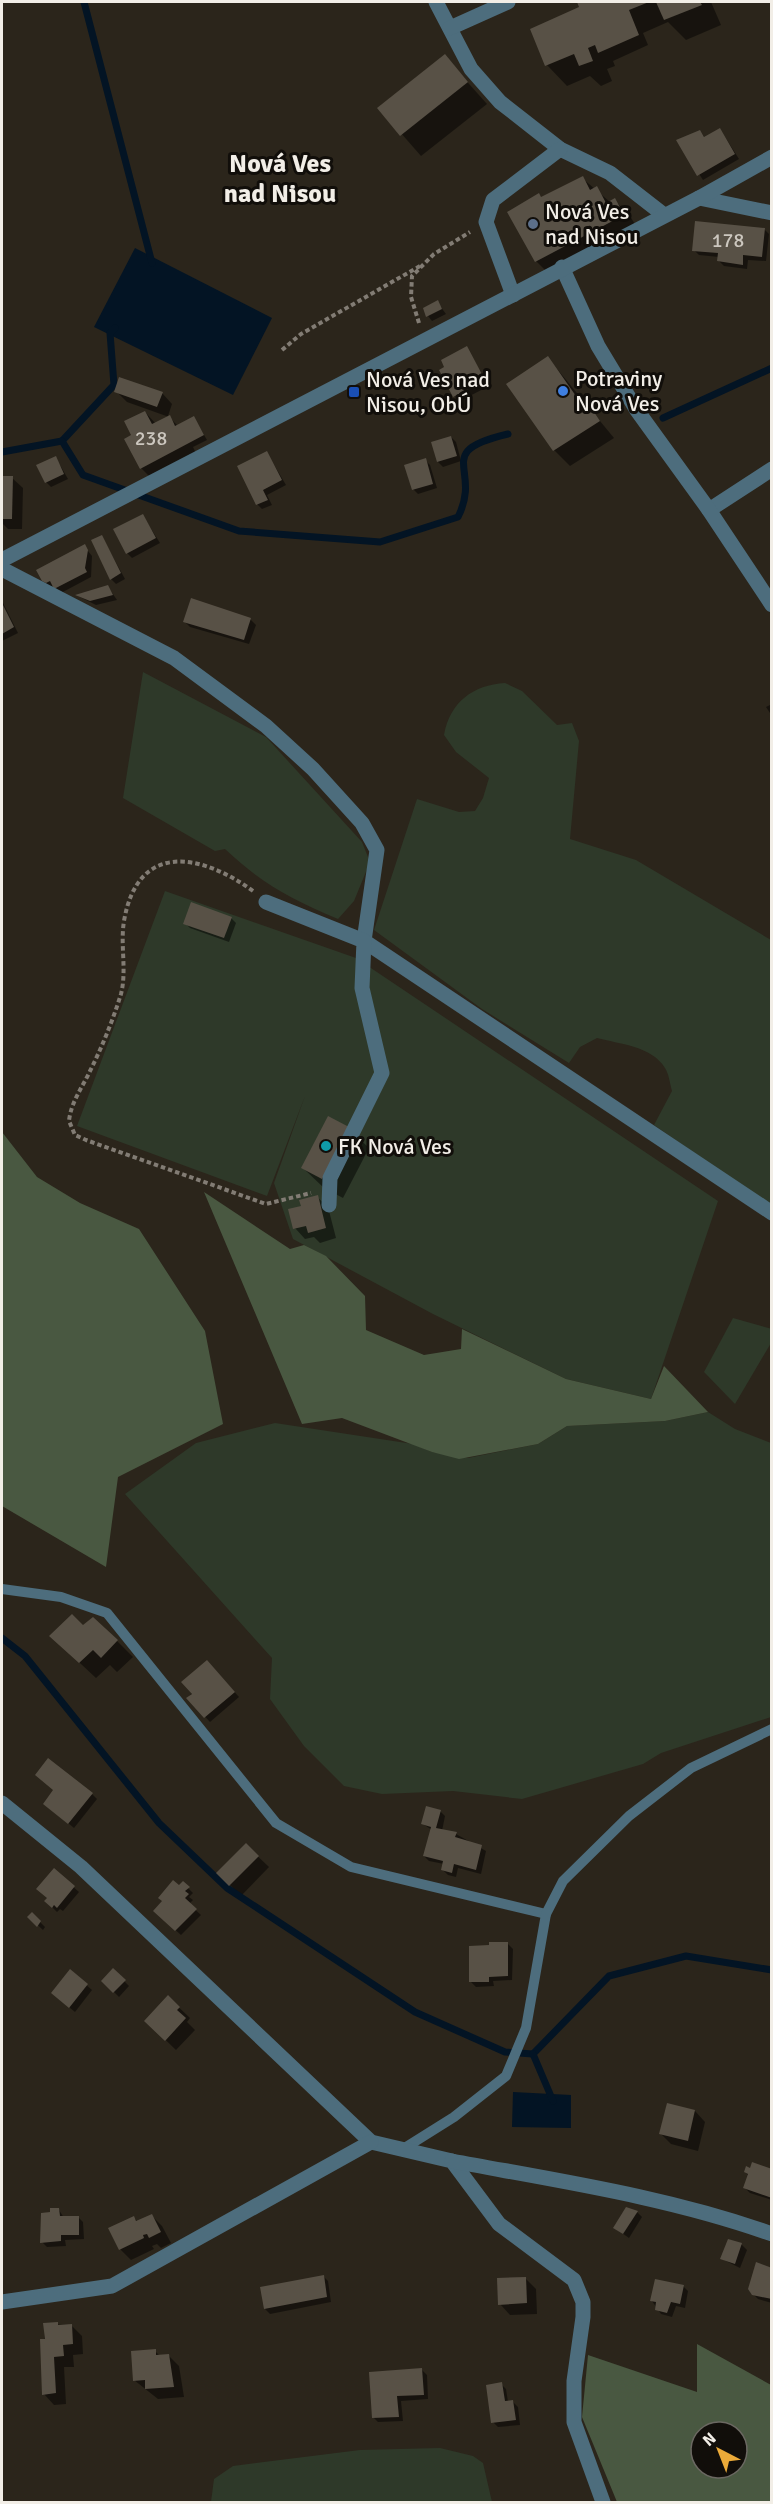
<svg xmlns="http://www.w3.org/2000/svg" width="773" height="2504" viewBox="0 0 773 2504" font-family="Signika,sans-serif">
  <rect width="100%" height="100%" fill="#2b251b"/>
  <g fill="#2e3929">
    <path d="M143,672L266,737L362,842L370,862L354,901L338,919C291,899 262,884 225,849L215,851L123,798Z"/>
    <path d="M505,683L522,691L557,725L572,723L579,741L570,839L636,860L771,940V1206L654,1125L672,1091C670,1084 669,1074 665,1068C652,1046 619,1044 597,1038L580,1047L569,1063L482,1009L374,930L417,799L459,812L475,811L483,798L489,778L456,752L444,735C450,702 473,685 505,683Z"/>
    <polygon points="165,891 356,958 718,1201 651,1399 566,1379 433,1314 293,1239 274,1183 305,1096 267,1196 77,1126"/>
    <polygon points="733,1318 772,1329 771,1343 735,1404 704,1372"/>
    <polygon points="708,1412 735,1429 771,1443 771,1717 661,1753 643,1764 522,1799 453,1791 382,1794 344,1786 304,1746 270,1699 272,1658 125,1494 196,1443 275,1423 413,1444 432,1452 468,1458 538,1444 567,1426 665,1421"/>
    <polygon points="440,2448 473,2456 483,2463 492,2502 211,2502 214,2479 233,2466 360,2450"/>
  </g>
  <g fill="#495841" fill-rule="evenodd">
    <polygon points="2,1132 37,1177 80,1203 139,1229 205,1331 223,1424 118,1477 106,1567 2,1506"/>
    <polygon points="204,1192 290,1249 304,1245 326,1256 365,1296 366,1330 424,1355 461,1349 462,1329 566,1379 651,1399 664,1366 708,1412 665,1421 567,1426 538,1444 459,1459 432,1452 342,1418 302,1424"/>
    <path d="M697,2344L771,2385V2502H617L582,2417L588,2355L697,2392ZM701,2432H737V2468H701Z"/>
  </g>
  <g fill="#031424">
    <polygon points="135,248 272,318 233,395 94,327"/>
    <polygon points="513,2092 571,2095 571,2128 512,2127"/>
  </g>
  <g fill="#0007">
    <polygon points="578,2 711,2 721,25 686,40 668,22 643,33 648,45 613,61 615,66 607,69 612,81 601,86 590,76 567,86 547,65 581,8"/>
    <polygon points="444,56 487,104 421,156 379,108"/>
    <polygon points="720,129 739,159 703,180 678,141 700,131 705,138"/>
    <polygon points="582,178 610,202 614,200 630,216 639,231 552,277 536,261 542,198"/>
    <polygon points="764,229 769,234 766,261 748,260 747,269 724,266 719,261 719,257 699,255 694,250"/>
    <polygon points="437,302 446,314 432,321 428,316"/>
    <polygon points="466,348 489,386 460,401 441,370"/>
    <polygon points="548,358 614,438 570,466 554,450"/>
    <polygon points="116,391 162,393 172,404 168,416 178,426 194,418 207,440 193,447 200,461 157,484 141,468 133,435 145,412 156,424 169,417 127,402"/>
    <polygon points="451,437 456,442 461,461 443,467 438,462"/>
    <polygon points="267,453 286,485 267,495 272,505 262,509 257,504"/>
    <polygon points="56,458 68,479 51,487 46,482"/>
    <polygon points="425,460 430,465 437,488 418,494 413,489"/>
    <polygon points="2,478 12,478 23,488 22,529 8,529 2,523"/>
    <polygon points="143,516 160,543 132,558 127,553"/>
    <polygon points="102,537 125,579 116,584 111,579"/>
    <polygon points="84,546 92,556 91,577 61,593 54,586 49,586 43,580"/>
    <polygon points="108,587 117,600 96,605 78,596"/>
    <polygon points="192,600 251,620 256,625 249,644 190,627 185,622"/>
    <polygon points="2,601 18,633 2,641"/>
    <polygon points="772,704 772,716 766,707"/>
    <polygon points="231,918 236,923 229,942 190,928 185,923"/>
    <polygon points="348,1128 369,1148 343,1198 324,1188 303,1168"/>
    <polygon points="317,1197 328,1207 336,1238 320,1243 314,1237 305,1239 295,1228 303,1207"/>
    <polygon points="83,1627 117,1641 133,1657 117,1672 110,1665 96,1678 51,1636"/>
    <polygon points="212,1667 239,1697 210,1722 188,1698"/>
    <polygon points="92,1794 97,1799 74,1828 50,1808"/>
    <polygon points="440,1811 445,1816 442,1831 456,1834 486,1851 481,1874 458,1868 456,1877 448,1875 443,1870 444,1864 429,1861 424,1856 432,1830 423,1824"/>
    <polygon points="246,1845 269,1867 241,1896 218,1873"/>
    <polygon points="54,1870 79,1892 63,1911 60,1909 57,1912 51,1906"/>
    <polygon points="183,1883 193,1893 189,1897 193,1900 189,1904 201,1915 181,1935 160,1916"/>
    <polygon points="32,1914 45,1927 43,1930 29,1917"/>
    <polygon points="508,1944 513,1949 512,1980 493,1981 494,1986 476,1987 471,1982"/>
    <polygon points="113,1970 129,1986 119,1997 103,1981"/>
    <polygon points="70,1971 92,1990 75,2012 58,1998"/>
    <polygon points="168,1997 190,2018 187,2022 195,2030 176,2050 146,2021"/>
    <polygon points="695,2111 705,2122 698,2151 671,2144 661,2134"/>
    <polygon points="772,2170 772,2200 750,2193 745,2188 749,2176 745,2172"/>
    <polygon points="59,2210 64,2218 78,2217 83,2222 84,2239 65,2240 66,2246 47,2247 42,2242 42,2214"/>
    <polygon points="637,2212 642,2217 629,2238 615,2228"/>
    <polygon points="152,2216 162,2226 171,2243 161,2248 157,2244 152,2246 154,2249 131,2260 120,2249 133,2217 138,2222"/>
    <polygon points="729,2241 742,2245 747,2250 740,2268 722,2259"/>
    <polygon points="772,2269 772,2303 758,2299 753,2294"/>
    <polygon points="323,2276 328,2281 331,2302 270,2314 265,2309"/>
    <polygon points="525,2278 536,2289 537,2314 510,2315 500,2304"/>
    <polygon points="683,2286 688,2291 685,2308 676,2306 672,2317 661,2314 652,2301"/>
    <polygon points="45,2324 71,2325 82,2336 83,2354 73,2355 74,2367 64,2367 66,2404 54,2405 44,2394"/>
    <polygon points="155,2351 160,2356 168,2355 179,2366 184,2397 158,2399 134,2380"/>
    <polygon points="422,2370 427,2375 428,2399 401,2401 403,2421 378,2422 373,2417"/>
    <polygon points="501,2384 506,2389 508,2402 513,2402 518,2407 520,2425 498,2427 493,2422"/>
  </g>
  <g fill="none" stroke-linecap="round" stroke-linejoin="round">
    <g stroke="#031424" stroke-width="7">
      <polyline points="84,2 152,263"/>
      <polyline points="663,418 772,368"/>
      <polyline points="62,441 114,385 110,333 115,328"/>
      <path d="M2,452L62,441L83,475L239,531L380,542L458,517C483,468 431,452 508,434"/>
      <polyline points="2,1638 25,1656 159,1823 227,1888 415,2012 505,2052 533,2054 609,1976 686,1956 772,1970"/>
      <polyline points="533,2054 553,2101"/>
    </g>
  </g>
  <g fill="#585146">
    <polygon points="577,2 649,2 629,10 639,35 598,53 595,45 588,48 593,61 579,66 574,54 545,66 530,29 579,7"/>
    <polygon points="656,2 700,2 702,5 664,20"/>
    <polygon points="445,54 468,82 400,136 377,108"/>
    <polygon points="720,128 735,154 697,176 676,140 700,130 704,137"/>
    <polygon points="583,176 590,190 597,186 606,203 615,198 624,215 535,262 507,212 539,193 541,197"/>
    <polygon points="695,221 765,228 762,257 743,255 743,265 717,261 718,253 692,251"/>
    <polygon points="438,300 442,309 426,317 423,308"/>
    <polygon points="467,346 485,380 453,397 439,370 444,367 441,360"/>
    <polygon points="548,356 585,409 590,406 600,421 553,451 506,384"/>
    <polygon points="119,377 163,392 157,407 114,392"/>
    <polygon points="145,411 152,424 170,415 175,426 194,416 204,435 140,469 124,439 131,435 124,421"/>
    <polygon points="451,436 457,456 437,462 431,442"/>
    <polygon points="267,451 282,480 263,490 268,500 256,505 237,466"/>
    <polygon points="56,456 64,474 45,483 36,465"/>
    <polygon points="426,458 433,484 412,490 404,465"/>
    <polygon points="2,476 13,476 12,519 2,519"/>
    <polygon points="143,514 156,538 126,554 113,529"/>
    <polygon points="102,535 121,573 110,580 91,540"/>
    <polygon points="85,544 88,550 85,568 87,572 54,589 50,581 46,583 42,581 36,570"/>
    <polygon points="108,585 113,595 90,601 75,595"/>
    <polygon points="191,598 251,618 244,640 183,622"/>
    <polygon points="2,603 14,627 2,634"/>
    <polygon points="191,902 232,917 224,938 183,924"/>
    <polygon points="328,1116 349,1127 322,1179 301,1168"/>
    <polygon points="318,1195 326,1228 308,1233 306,1226 293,1229 288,1209 301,1206 299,1200"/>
    <polygon points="72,1614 83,1625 93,1617 118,1640 101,1658 93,1650 79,1663 49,1636"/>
    <polygon points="207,1660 235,1692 204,1718 186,1698 192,1694 181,1682"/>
    <polygon points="48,1758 93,1793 68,1824 43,1804 53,1790 35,1775"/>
    <polygon points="426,1806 441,1810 436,1828 457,1832 455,1837 482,1845 476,1870 454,1864 452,1873 441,1870 443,1861 423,1856 431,1827 421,1824"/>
    <polygon points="246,1843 259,1856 229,1886 216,1873"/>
    <polygon points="54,1868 75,1886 57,1908 54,1905 52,1908 44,1901 47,1898 36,1889"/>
    <polygon points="173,1880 179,1885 183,1881 190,1887 185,1891 189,1894 185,1898 197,1909 175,1931 153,1911 162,1901 158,1898"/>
    <polygon points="32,1912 41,1921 37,1927 27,1917"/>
    <polygon points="489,1942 508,1942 508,1976 489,1977 489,1982 469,1982 469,1946 489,1945"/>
    <polygon points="113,1968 126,1980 113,1993 101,1981"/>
    <polygon points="70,1969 88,1984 69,2008 51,1993"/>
    <polygon points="168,1995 180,2007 177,2010 186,2018 165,2041 144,2021"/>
    <polygon points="667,2103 695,2110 688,2141 659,2134"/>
    <polygon points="752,2162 772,2169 772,2198 743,2188 748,2174 744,2172 746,2166 750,2168"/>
    <polygon points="626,2207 638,2211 623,2234 613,2228"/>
    <polygon points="50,2208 59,2208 60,2216 79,2216 79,2235 61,2235 61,2241 40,2243 41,2213 50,2212"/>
    <polygon points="152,2214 161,2232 149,2238 147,2234 143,2235 144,2238 119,2250 108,2228 134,2216 136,2221"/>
    <polygon points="728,2239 742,2243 735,2264 720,2259"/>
    <polygon points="756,2262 772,2268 772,2299 752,2295 748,2289"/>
    <polygon points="324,2275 327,2297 264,2309 260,2287"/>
    <polygon points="526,2277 527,2303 498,2305 497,2278"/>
    <polygon points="655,2279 684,2285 680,2304 671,2302 667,2313 655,2310 656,2302 650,2301"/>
    <polygon points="58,2322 58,2325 72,2324 73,2344 63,2345 64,2356 54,2357 56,2393 42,2395 40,2339 45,2339 43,2323"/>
    <polygon points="156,2349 156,2355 169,2354 174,2387 145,2389 145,2380 133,2381 131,2351"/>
    <polygon points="422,2368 424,2395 397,2396 399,2417 372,2418 369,2372"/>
    <polygon points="502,2382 505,2401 513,2400 516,2420 491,2423 486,2385"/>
  </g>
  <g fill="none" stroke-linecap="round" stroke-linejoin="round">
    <g stroke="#827c74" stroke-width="4" stroke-dasharray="4.5 3" stroke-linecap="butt">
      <polyline points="419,323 411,297 412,276 434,254 470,232"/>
      <polyline points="282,350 301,334 420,266"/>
      <path d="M253,891C202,854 138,840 124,921C120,945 127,970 121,994C113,1020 102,1047 90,1071C82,1088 71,1102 69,1121L75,1135L86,1140L266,1204L311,1193"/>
    </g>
    <g stroke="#4d6d7d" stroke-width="10">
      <polyline points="2,1589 61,1597 107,1613 276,1823 351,1867 546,1914"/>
      <polyline points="403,2149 454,2117 506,2076 526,2028 546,1914 563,1881 629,1816 691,1768 772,1729"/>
    </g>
    <g stroke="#4d6d7d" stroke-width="15">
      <polyline points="436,2 471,69 500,102 560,149 610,173 664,215"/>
      <polyline points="450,28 508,2"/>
      <polyline points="699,198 772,213"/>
      <polyline points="513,295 486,222 493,200 560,149"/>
      <polyline points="709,510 772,469"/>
      <polyline points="2,569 174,658 266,726 313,769 362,823 377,850 364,941 772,1213"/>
      <polyline points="266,902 364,941 362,988 382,1073 330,1178 329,1205"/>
      <polyline points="2,1803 81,1867 371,2142 452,2161 499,2224 574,2280 583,2302 583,2317 574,2381 574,2422 603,2502"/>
      <path d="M452,2161C559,2181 668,2197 772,2234"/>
      <polyline points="2,2302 112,2286 371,2142"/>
    </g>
    <g stroke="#4d6d7d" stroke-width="15">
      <polyline points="562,267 598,346 636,409 709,510 772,605"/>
      <polyline points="2,560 699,198 772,157"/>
    </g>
  </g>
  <circle fill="#5c6f8a" stroke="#110e0a" stroke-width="2" cx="533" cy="224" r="6"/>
  <circle fill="#3f7fe0" stroke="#110e0a" stroke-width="2" cx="563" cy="391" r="6"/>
  <rect fill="#1a4fb4" stroke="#110e0a" stroke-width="2" x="348" y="386" width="12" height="12" rx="3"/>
  <circle fill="#0f9aa8" stroke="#110e0a" stroke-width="2" cx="326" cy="1146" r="6"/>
  <g text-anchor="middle" stroke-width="6" stroke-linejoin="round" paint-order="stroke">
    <g font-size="20" fill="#ccc7bf">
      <text x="728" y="247">178</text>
      <text x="151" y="445">238</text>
    </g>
    <g font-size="22" fill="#f2eee7" stroke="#110e0a" text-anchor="start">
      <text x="545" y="219">Nová Ves<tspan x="545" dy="25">nad Nisou</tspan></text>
      <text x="575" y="386">Potraviny<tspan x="575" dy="25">Nová Ves</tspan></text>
      <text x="366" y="387">Nová Ves nad<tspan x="366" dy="25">Nisou, ObÚ</tspan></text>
      <text x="338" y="1154">FK Nová Ves</text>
    </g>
    <g font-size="26" font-weight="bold" fill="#f2eee7" stroke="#110e0a">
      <text x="280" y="172">Nová Ves<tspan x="280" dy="30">nad Nisou</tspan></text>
    </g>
  </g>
  <rect width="773" height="2504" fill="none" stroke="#f2eee7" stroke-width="6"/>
  <g transform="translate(719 2450) rotate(318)"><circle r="28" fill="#110e0a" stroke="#6b6862" stroke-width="1.5"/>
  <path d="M0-4.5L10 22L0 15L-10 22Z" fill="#ebaa39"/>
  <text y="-9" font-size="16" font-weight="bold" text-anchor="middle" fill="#f2eee7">N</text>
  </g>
</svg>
